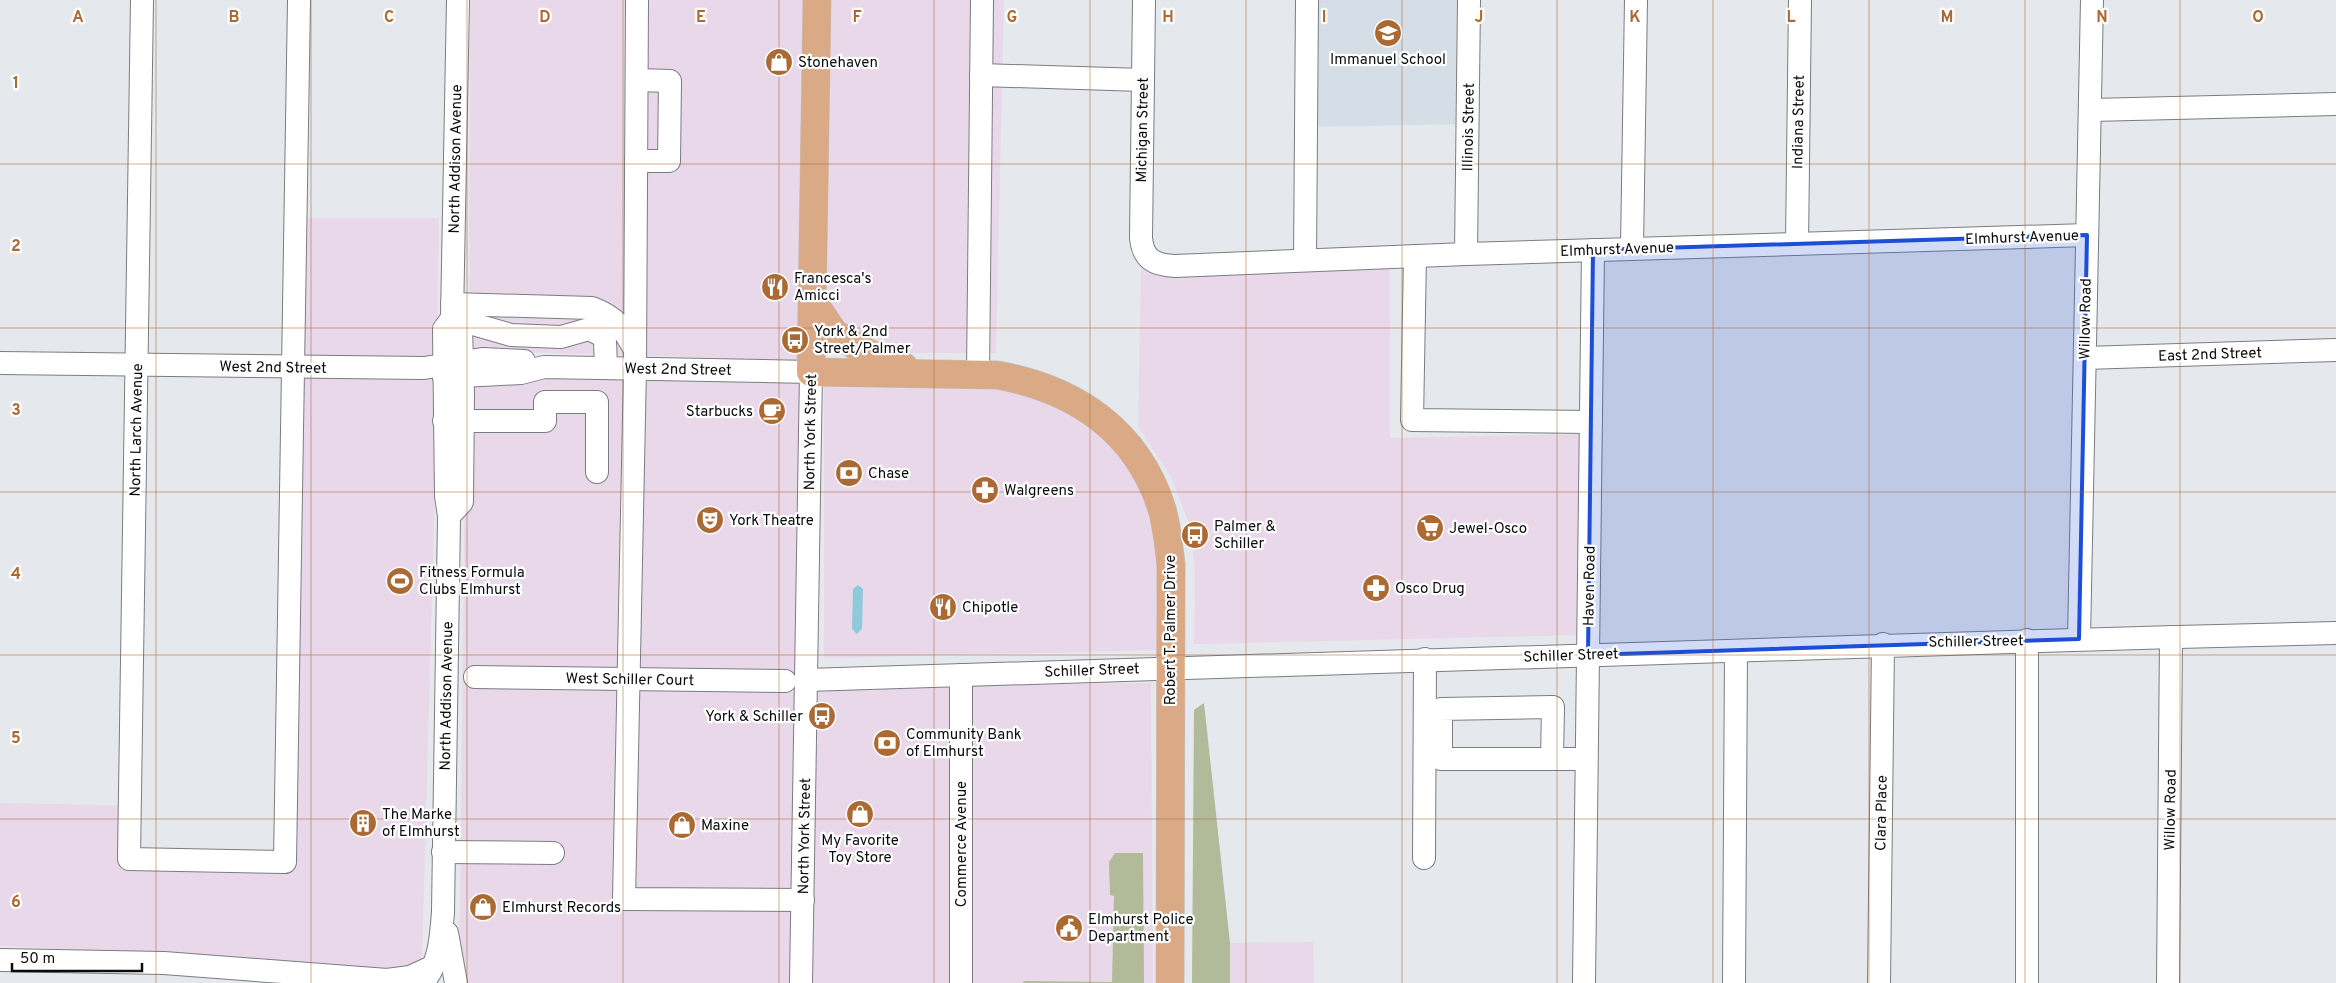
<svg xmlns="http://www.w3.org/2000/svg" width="2336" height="983" viewBox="0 0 2336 983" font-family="Overpass,sans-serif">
  <rect width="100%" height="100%" fill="#e5e8ec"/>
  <g fill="#e9d8ea">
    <polygon points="470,0 805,0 799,360 469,351"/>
    <polygon points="829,0 1004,0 996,353 907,353 860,342 833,313 825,277"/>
    <polygon points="303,218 439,218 437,356 299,356"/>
    <polygon points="1390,265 1390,438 1585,434 1581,635 1194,644 1195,574 1190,526 1171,477 1138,426 1141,269"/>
    <polygon points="299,374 438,377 422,959 397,972 151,953 0,946 0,803 137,806 137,852 292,870"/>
    <polygon points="466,378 805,382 794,983 459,983"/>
    <polygon points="824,385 999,385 1055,401 1107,434 1141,483 1159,550 1159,650 824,658"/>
    <polygon points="1151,683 1153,983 811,983 815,687"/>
    <polygon points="1313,942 1314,983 1230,983 1230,943"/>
  </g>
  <polygon fill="#d5dee7" points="1309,0 1467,0 1465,124 1310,127"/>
  <g fill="#b1ba99">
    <polygon points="1204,703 1230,943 1230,983 1192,983 1194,710"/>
    <polygon points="1115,853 1143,853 1144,983 1022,983 1025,981 1112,982 1114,896 1110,895 1109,862"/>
  </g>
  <polygon fill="#8fc9da" points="858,585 863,589 862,629 857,634 852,629 853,589"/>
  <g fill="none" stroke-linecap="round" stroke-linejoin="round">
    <g stroke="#7a7d80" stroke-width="24">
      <g id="minor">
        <polyline points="142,0 129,859 285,862 299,0"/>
        <polyline points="637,0 635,368 624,899 803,900"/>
        <path d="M1144,0L1141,238C1143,259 1154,265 1175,266L1466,254L2087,235"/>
        <polyline points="981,75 1143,80"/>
        <polyline points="2091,110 2336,104"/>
        <polyline points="636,161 669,161 670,81 637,80"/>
        <polyline points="1797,244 1800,0"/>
        <polyline points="1632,248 1636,0"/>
        <polyline points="1466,254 1469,0"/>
        <polyline points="1415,256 1412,420 1591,422"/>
        <polyline points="1305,260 1307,0"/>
        <path d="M452,304L592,308C616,317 622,327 634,348"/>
        <polyline points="452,318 511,335 561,337 589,329 601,335 605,341 606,368"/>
        <polyline points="2085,358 2336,350"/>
        <polyline points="0,363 424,368 482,359 524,361"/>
        <polyline points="978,374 982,0"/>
        <polyline points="444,377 521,373 544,367 811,372 801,983"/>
        <polyline points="444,421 545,421 545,402 597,402 597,472"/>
        <polyline points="449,516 462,502 463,393 461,329 452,318"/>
        <polyline points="2079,639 2092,0"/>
        <polyline points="2027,640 2027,983"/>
        <polyline points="961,675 961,983"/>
        <polyline points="475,677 785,681"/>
        <path d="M807,680C1316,662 1826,645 2336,633"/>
        <polyline points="1552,759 1553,707 1441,709 1441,759 1586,759"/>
        <polyline points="443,852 553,853"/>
        <polyline points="1424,858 1425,659"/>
        <polyline points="447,933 456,983"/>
        <polyline points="0,960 164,963 387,980 410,977 432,967"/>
        <path d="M422,983C440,965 441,936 443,912L449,516L446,496L444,329L452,318L458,0"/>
        <polyline points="1584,983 1593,250"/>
        <polyline points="1734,983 1736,651"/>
        <polyline points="1879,983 1883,644"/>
        <polyline points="2168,983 2171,637"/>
      </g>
    </g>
    <g stroke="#c4c5c5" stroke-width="29">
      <g id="major">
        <path d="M817,0L811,372L997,375C1075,389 1137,430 1162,509C1167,527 1169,546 1171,565L1170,983"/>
        <polyline points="812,300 834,333 868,353 904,367"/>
      </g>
    </g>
    <use href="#minor" stroke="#fff" stroke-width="22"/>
    <use href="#major" stroke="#daa986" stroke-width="28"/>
  </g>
  <path fill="#1d4ed8" fill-opacity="0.2" stroke="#1d4ed8" stroke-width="4" stroke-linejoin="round" d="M2087,235L2079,639L1588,655L1593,250Z"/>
  <path fill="none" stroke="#ab6a34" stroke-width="1" stroke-opacity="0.55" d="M156,0V983M311,0V983M467,0V983M623,0V983M779,0V983M934,0V983M1090,0V983M1246,0V983M1402,0V983M1557,0V983M1713,0V983M1869,0V983M2025,0V983M2180,0V983M0,164H2336M0,328H2336M0,492H2336M0,655H2336M0,819H2336"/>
  <defs>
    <g id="school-disc" transform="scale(1.4375)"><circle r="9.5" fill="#ab6a34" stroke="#fff"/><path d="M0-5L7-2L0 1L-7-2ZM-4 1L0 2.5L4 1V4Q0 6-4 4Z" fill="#fff"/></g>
    <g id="shop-disc" transform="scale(1.4375)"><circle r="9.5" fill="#ab6a34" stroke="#fff"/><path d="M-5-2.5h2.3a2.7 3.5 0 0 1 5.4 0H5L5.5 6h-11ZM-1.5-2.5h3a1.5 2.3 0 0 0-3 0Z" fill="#fff"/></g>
    <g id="restaurant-disc" transform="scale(1.4375)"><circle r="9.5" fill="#ab6a34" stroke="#fff"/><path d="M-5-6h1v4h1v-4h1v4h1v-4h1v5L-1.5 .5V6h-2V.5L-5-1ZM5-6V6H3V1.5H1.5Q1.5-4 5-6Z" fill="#fff"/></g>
    <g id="bus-disc" transform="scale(1.4375)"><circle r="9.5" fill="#ab6a34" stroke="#fff"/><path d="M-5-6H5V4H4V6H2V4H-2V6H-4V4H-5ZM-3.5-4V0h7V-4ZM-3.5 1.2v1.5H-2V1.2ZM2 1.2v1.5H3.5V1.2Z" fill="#fff"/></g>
    <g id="cafe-disc" transform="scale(1.4375)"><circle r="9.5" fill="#ab6a34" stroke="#fff"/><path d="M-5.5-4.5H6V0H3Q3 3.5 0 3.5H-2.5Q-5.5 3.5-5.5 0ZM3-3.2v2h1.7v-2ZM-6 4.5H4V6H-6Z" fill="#fff"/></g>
    <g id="bank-disc" transform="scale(1.4375)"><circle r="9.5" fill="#ab6a34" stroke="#fff"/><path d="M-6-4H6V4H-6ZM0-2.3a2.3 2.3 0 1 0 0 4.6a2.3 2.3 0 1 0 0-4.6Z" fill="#fff"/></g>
    <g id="pharmacy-disc" transform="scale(1.4375)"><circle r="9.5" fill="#ab6a34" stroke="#fff"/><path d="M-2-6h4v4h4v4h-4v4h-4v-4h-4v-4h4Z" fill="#fff"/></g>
    <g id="theatre-disc" transform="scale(1.4375)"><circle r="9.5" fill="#ab6a34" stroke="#fff"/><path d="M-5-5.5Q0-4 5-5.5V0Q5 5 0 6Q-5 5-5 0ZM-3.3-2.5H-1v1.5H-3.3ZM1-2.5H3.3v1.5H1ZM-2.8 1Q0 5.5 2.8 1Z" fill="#fff"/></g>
    <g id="supermarket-disc" transform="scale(1.4375)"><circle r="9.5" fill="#ab6a34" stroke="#fff"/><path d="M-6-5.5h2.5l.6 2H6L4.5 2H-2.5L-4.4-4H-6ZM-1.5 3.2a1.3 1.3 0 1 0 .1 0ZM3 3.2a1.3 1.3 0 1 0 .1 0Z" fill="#fff"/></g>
    <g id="stadium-disc" transform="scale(1.4375)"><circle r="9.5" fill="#ab6a34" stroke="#fff"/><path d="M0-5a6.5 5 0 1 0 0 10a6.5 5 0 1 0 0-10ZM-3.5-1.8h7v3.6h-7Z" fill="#fff"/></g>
    <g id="building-disc" transform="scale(1.4375)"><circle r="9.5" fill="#ab6a34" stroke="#fff"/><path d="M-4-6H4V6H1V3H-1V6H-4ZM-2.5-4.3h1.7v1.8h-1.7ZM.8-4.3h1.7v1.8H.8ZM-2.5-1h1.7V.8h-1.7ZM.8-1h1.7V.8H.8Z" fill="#fff"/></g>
    <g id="civic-disc" transform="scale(1.4375)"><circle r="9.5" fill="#ab6a34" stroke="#fff"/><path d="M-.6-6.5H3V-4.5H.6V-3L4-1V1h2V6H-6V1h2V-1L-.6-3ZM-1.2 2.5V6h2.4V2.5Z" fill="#fff"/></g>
  </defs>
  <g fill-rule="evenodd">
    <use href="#school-disc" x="1388" y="33"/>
    <use href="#shop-disc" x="779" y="62"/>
    <use href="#restaurant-disc" x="775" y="287"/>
    <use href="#bus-disc" x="795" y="340"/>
    <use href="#cafe-disc" x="772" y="411"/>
    <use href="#bank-disc" x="849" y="473"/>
    <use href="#pharmacy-disc" x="985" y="490"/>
    <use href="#theatre-disc" x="710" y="520"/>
    <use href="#supermarket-disc" x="1430" y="528"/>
    <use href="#bus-disc" x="1195" y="535"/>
    <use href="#stadium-disc" x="400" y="581"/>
    <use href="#pharmacy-disc" x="1376" y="588"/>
    <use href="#restaurant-disc" x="943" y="607"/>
    <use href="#bus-disc" x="822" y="716"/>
    <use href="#bank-disc" x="887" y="743"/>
    <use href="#shop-disc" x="860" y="814"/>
    <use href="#building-disc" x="363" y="823"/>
    <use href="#shop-disc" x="682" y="825"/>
    <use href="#shop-disc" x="483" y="907"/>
    <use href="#civic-disc" x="1069" y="928"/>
  </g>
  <g text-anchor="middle" stroke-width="4.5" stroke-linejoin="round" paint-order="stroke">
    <g font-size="15" fill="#0b0c0d" stroke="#fff" text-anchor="start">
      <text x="1388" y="64" text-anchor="middle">Immanuel School</text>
      <text x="798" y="67">Stonehaven</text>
      <text x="794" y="283">Francesca's<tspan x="794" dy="17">Amicci</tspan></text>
      <text x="814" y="336">York &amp; 2nd<tspan x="814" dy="17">Street/Palmer</tspan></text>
      <text x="753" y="416" text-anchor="end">Starbucks</text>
      <text x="868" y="478">Chase</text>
      <text x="1004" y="495">Walgreens</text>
      <text x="729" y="525">York Theatre</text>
      <text x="1214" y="531">Palmer &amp;<tspan x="1214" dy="17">Schiller</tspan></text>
      <text x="1449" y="533">Jewel-Osco</text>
      <text x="419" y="577">Fitness Formula<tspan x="419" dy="17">Clubs Elmhurst</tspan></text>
      <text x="1395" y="593">Osco Drug</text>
      <text x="962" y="612">Chipotle</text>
      <text x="803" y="721" text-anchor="end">York &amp; Schiller</text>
      <text x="906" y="739">Community Bank<tspan x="906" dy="17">of Elmhurst</tspan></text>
      <text x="382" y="819">The Marke<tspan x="382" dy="17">of Elmhurst</tspan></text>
      <text x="701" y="830">Maxine</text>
      <text x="860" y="845" text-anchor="middle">My Favorite<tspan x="860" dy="17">Toy Store</tspan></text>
      <text x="502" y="912">Elmhurst Records</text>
      <text x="1088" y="924">Elmhurst Police<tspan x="1088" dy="17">Department</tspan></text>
    </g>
    <g font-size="15" fill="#0b0c0d" stroke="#fff">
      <text transform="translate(1798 122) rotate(-89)" y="5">Indiana Street</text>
      <text transform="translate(1468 127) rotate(-89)" y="5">Illinois Street</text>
      <text transform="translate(1142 130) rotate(-89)" y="5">Michigan Street</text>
      <text transform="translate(455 159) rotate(-89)" y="5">North Addison Avenue</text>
      <text transform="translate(2022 237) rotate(-2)" y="5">Elmhurst Avenue</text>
      <text transform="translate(1617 249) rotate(-2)" y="5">Elmhurst Avenue</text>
      <text transform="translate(2085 319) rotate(-89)" y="5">Willow Road</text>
      <text transform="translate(2210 354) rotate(-2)" y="5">East 2nd Street</text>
      <text transform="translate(273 367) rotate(1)" y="5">West 2nd Street</text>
      <text transform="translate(678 369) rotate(1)" y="5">West 2nd Street</text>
      <text transform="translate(136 430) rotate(-89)" y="5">North Larch Avenue</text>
      <text transform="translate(810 432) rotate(-89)" y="5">North York Street</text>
      <text transform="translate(1589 586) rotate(-89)" y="5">Haven Road</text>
      <text transform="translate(1170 630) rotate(-90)" y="5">Robert T. Palmer Drive</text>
      <text transform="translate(1976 641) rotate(-1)" y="5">Schiller Street</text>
      <text transform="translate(1571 655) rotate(-2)" y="5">Schiller Street</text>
      <text transform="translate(1092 670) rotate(-2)" y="5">Schiller Street</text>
      <text transform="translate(630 679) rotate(1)" y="5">West Schiller Court</text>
      <text transform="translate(446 696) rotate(-89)" y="5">North Addison Avenue</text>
      <text transform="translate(2170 810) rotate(-89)" y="5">Willow Road</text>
      <text transform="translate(1881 813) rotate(-89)" y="5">Clara Place</text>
      <text transform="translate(804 836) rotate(-89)" y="5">North York Street</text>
      <text transform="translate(961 844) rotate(-90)" y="5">Commerce Avenue</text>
    </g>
  </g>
  <g font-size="16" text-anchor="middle" font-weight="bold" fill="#ab6a34" stroke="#fff" stroke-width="4.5" stroke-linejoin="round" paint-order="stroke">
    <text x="78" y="22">A</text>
    <text x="234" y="22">B</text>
    <text x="389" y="22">C</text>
    <text x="545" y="22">D</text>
    <text x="701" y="22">E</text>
    <text x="857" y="22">F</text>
    <text x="1012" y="22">G</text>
    <text x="1168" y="22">H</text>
    <text x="1324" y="22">I</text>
    <text x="1479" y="22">J</text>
    <text x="1635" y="22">K</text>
    <text x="1791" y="22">L</text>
    <text x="1947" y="22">M</text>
    <text x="2102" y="22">N</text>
    <text x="2258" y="22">O</text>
    <text x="16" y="88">1</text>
    <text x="16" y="251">2</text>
    <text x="16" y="415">3</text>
    <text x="16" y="579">4</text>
    <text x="16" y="743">5</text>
    <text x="16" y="907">6</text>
  </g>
  <path d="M12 963v8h130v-8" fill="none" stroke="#0b0c0d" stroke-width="2.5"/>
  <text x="20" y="963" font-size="15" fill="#0b0c0d" stroke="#ffffff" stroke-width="4" paint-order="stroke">50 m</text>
</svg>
